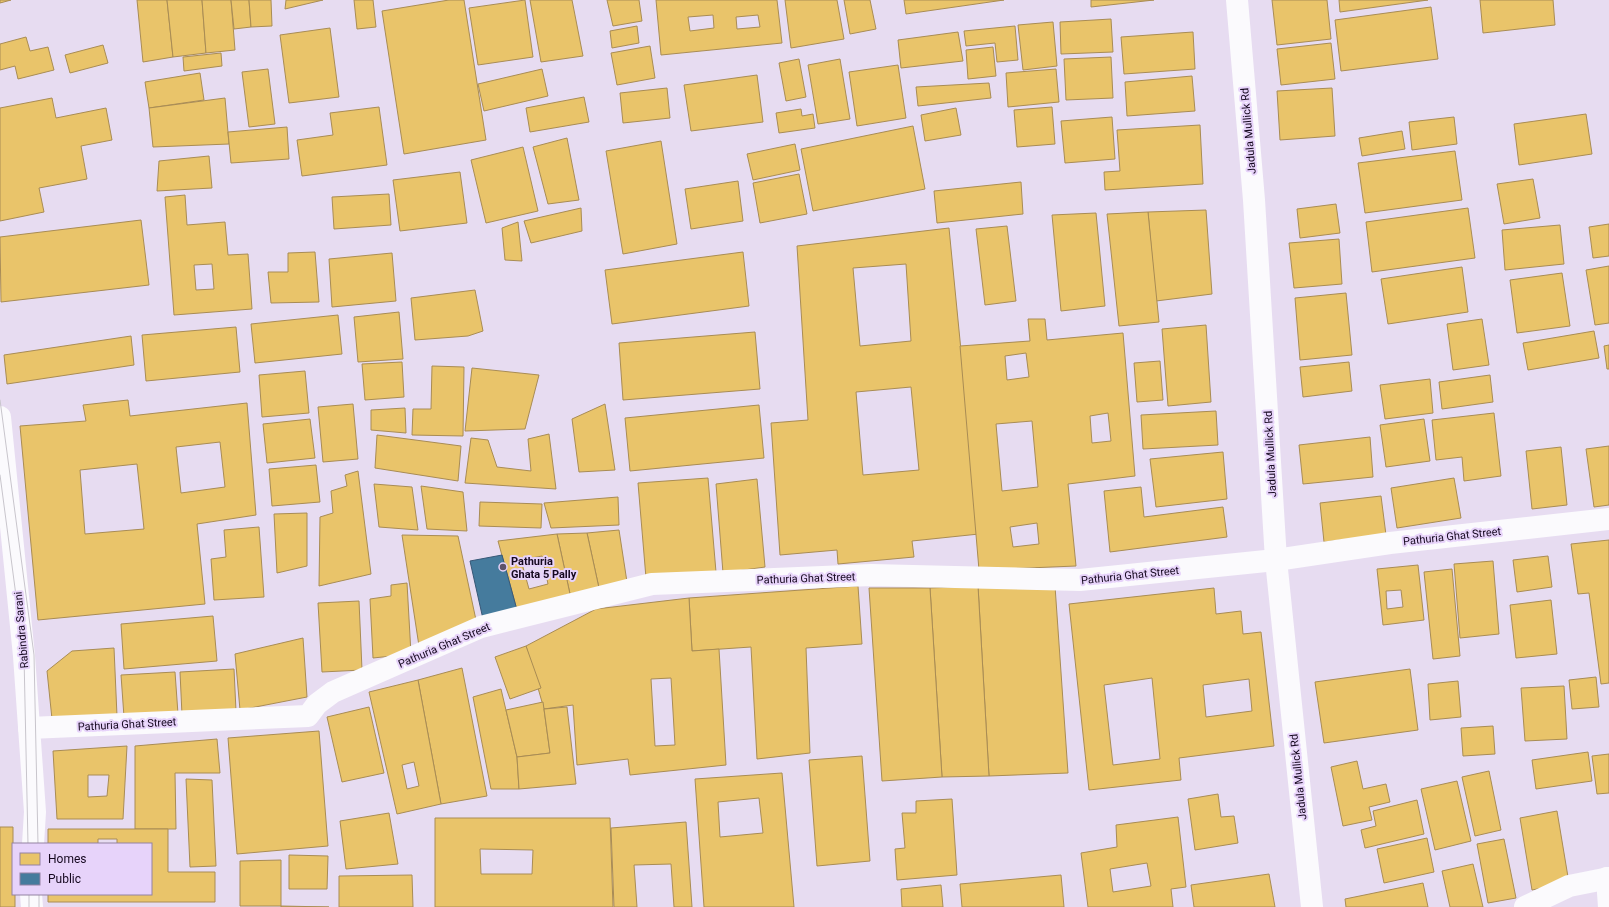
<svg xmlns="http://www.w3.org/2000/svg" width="1609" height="907" viewBox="0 0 1609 907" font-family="Roboto,sans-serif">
  <rect width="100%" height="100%" fill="#e7dcf1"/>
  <g fill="#e9c46a" stroke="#a98c54" fill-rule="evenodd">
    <polygon points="0,0 11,0 0,3"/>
    <polygon points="137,0 167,0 173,57 143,62"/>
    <polygon points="167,0 202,0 206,53 173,57"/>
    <polygon points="202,0 231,0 235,50 206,53"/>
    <polygon points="231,0 249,0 251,27 234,29"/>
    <polygon points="249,0 271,0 272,26 251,27"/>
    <polygon points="286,0 323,0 285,9"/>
    <polygon points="354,0 373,0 376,27 357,29"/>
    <polygon points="449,0 464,0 486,140 404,154 382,11"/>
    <polygon points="525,0 533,57 478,65 469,8"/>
    <polygon points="530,0 572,0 583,56 541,62"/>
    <polygon points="607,0 639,0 642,21 613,26"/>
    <path d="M656,0H777L782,43L661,55ZM713,15L714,28L690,31L688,17ZM758,15L760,27L737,29L736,17Z"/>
    <polygon points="785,0 837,0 844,39 791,48"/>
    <polygon points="844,0 870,0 876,29 850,34"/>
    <polygon points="904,0 1004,0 906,14"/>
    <polygon points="1091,0 1154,0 1091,7"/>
    <polygon points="1272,0 1327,0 1331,39 1277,45"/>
    <polygon points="1339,0 1428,0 1340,12"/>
    <polygon points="1480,0 1553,0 1555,25 1483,33"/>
    <polygon points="1431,7 1438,59 1341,71 1335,20"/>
    <polygon points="1111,19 1113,52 1061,54 1060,22"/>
    <polygon points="1053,22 1057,66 1023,70 1018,25"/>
    <polygon points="637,26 639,43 612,48 610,31"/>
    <polygon points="1015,26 1018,60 997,62 995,43 966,46 964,31"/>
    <polygon points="330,28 339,97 289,103 280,35"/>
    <polygon points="958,32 963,61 901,68 898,40"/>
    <polygon points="1193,32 1195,69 1124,74 1121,37"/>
    <polygon points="26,37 30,51 48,47 54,70 18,79 15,66 0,70 0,44"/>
    <polygon points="1331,43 1335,79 1281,85 1277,49"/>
    <polygon points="103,45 108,63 70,73 65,55"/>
    <polygon points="650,46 655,78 617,85 611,53"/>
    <polygon points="993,47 996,76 968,79 966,50"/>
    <polygon points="221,53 222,66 184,71 183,57"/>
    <polygon points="1111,57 1113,98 1066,100 1064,59"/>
    <polygon points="799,59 806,97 786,101 779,63"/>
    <polygon points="840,59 850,119 818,124 808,65"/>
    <polygon points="898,65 906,118 857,126 849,72"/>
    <polygon points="268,69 275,124 249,127 242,72"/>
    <polygon points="542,69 548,96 484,111 478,84"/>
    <polygon points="1056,69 1059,102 1008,107 1006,73"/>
    <polygon points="200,73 204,100 149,108 145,82"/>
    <polygon points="757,75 763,122 691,131 684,85"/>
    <polygon points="1192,76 1195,111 1127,116 1125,82"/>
    <polygon points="989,83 991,98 918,106 916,87"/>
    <polygon points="667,88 670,118 623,123 620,93"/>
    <polygon points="1332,88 1335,136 1280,140 1277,91"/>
    <polygon points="584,97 589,122 530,132 526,108"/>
    <polygon points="52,98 56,118 106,108 112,140 81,146 87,179 39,188 44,212 0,221 0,108"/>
    <polygon points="225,98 229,144 153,147 149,108"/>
    <polygon points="379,107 387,165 302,176 297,140 333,135 330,113"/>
    <polygon points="1052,107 1055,144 1017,147 1014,110"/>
    <polygon points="956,108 961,135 925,141 921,115"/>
    <polygon points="801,109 802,116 813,114 815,128 779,133 776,113"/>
    <polygon points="1586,114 1592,154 1519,165 1514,124"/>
    <polygon points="1112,117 1115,159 1065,163 1061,121"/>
    <polygon points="1454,117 1457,144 1412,150 1409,122"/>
    <polygon points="1200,125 1203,184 1105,190 1104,172 1120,171 1117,130"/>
    <polygon points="913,126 925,189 813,211 801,149"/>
    <polygon points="287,127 289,159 231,163 228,132"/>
    <polygon points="1402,131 1405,149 1362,156 1359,138"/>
    <polygon points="567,138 579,200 548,204 533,147"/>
    <polygon points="661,141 677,244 623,254 606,151"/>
    <polygon points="795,144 800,170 753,180 747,154"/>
    <polygon points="523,147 538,211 486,223 471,160"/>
    <polygon points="1455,151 1462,200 1365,213 1358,163"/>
    <polygon points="209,156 212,188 157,191 159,161"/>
    <polygon points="460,172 467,223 400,231 393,180"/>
    <polygon points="799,174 807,214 760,223 753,183"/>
    <polygon points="1533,179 1540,218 1504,224 1497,184"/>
    <polygon points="738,181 743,221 691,229 685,189"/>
    <polygon points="1021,182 1023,214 937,223 934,191"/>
    <polygon points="389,194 391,225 334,229 332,197"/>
    <path d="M185,195L187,225L225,222L228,255L248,254L252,309L174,315L165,197ZM212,264L214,289L196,290L194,265Z"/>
    <polygon points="1336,204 1340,233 1300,238 1297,209"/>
    <polygon points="581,208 582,231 531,243 524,221"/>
    <polygon points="1468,208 1475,258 1372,272 1366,222"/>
    <polygon points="1206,210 1212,294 1156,301 1148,212"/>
    <polygon points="1148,212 1159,322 1119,326 1107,214"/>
    <polygon points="1096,213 1105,306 1061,311 1052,215"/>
    <polygon points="141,220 149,285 1,302 0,237"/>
    <polygon points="518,222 522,261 505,260 502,228"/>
    <polygon points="1609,224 1609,256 1593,258 1589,227"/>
    <polygon points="1560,225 1564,264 1505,270 1502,230"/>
    <polygon points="1007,226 1016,301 985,305 976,229"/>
    <path d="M949,228L979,534L912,541L914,557L838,564L837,550L780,555L771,423L808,420L797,246ZM906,264L911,341L860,346L853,268ZM911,387L919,470L863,475L856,392Z"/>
    <polygon points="1339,239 1342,284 1294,288 1289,243"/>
    <polygon points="315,252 319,302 271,303 268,272 288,272 288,253"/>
    <polygon points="743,252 749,306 612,324 605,270"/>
    <polygon points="392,253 396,301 332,307 329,259"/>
    <polygon points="1609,266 1609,323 1595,325 1586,270"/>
    <polygon points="1462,267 1468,312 1388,324 1381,279"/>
    <polygon points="1562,273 1570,326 1517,333 1510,280"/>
    <polygon points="475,290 483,331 468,336 415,340 411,298"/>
    <polygon points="1346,293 1352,355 1300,360 1295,298"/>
    <polygon points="399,312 403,359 358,362 354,317"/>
    <polygon points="338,315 342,354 255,363 251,324"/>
    <path d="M1028,319H1045L1047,340L1123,333L1135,476L1068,484L1076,566L979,570L960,346L1030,341ZM1026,353L1029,377L1007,380L1005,356ZM1108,413L1111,441L1092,443L1090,416ZM1032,421L1038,487L1002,491L996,424ZM1037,523L1039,544L1013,547L1010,527Z"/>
    <polygon points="1482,319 1489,365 1453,370 1447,324"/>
    <polygon points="1206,325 1211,402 1168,406 1162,329"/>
    <polygon points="236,327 240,372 146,381 142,335"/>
    <polygon points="1594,331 1599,358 1528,370 1523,343"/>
    <polygon points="755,332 760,389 623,400 619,343"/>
    <polygon points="131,336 134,365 7,384 4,355"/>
    <polygon points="1609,345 1609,369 1607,369 1604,346"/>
    <polygon points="1160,361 1163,400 1137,402 1134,363"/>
    <polygon points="402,362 404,397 365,400 362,364"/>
    <polygon points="1349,362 1352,391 1303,397 1300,367"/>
    <polygon points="432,366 464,367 463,436 412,435 413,409 431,409"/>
    <polygon points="472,368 539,375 525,429 465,431"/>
    <polygon points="305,371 309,413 262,417 259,375"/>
    <polygon points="1490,375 1493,402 1442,409 1439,382"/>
    <polygon points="1430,379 1433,413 1385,419 1380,385"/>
    <path d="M128,400L130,416L247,403L256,515L197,524L205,604L38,620L20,426L86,421L83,405ZM220,442L225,487L181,493L176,447ZM137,464L144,529L85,534L80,470Z"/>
    <polygon points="353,404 358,459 323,462 318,407"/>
    <polygon points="605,404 615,470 579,472 572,419"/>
    <polygon points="759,405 764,458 630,471 625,418"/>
    <polygon points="405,408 406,433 371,430 371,410"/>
    <polygon points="1216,411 1218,445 1143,449 1141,415"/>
    <polygon points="1494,413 1501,476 1464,481 1462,457 1436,460 1432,420"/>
    <polygon points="310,419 315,458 267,463 263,424"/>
    <polygon points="1424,419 1430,461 1386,467 1380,425"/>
    <polygon points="549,434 556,489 465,483 471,438 488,440 497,467 531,471 528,439"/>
    <polygon points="377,435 461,446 458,481 375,468"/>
    <polygon points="1370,437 1373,477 1303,484 1299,445"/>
    <polygon points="1609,446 1609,505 1594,507 1586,449"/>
    <polygon points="1561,447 1567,505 1532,509 1526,451"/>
    <polygon points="1223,452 1227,499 1156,507 1150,459"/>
    <polygon points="316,465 320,502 272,506 269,469"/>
    <polygon points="358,471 371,574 319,586 320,517 333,513 331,491 347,486 345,475"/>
    <polygon points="708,478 716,572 646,578 638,483"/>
    <polygon points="1454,478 1461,518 1397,528 1391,488"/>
    <polygon points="757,479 765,567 723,573 716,484"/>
    <polygon points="374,484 412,487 418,530 379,527"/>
    <polygon points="421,486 463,492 467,531 427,529"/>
    <polygon points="1141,487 1144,517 1223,507 1227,537 1110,552 1104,491"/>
    <polygon points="1381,496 1386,535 1324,542 1320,503"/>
    <polygon points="618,497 619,525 551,528 544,503"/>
    <polygon points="480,502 542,504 541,528 479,526"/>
    <polygon points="307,513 307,566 277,573 274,514"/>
    <polygon points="259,527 264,597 214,600 211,559 226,557 224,530"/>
    <polygon points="619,530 627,582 599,588 587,533"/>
    <polygon points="587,533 599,588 570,594 557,534"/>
    <path d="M557,534L570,594L517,610L498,541ZM542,556L548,584L529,589L521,560Z"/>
    <polygon points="402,535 458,536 476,620 419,646"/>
    <polygon points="1609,540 1609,683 1601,684 1589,593 1578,594 1571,544"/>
    <polygon points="1548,556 1552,587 1517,592 1513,560"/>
    <polygon points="1493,561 1499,634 1460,638 1454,564"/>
    <path d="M1418,565L1424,620L1383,625L1377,569ZM1401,590L1403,607L1387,609L1386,591Z"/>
    <polygon points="1452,569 1460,656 1433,659 1424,572"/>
    <polygon points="407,583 411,654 373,658 370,599 391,596 391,585"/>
    <polygon points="858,586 862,644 806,648 810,753 757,759 751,647 692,651 689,598"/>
    <polygon points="978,586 1055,586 1068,773 989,776"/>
    <polygon points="978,586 989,776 942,777 930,588"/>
    <polygon points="869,588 930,588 942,777 882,781"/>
    <path d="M1214,588L1216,614L1241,611L1243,634L1261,632L1274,746L1179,758L1181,780L1089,790L1069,604ZM1152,678L1160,759L1113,765L1104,685ZM1249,679L1252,711L1206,717L1203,685Z"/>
    <path d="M689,598L692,651L719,649L726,765L630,775L628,759L577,765L573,705L544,709L526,646L596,609ZM671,678L675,745L655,746L651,679Z"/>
    <polygon points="1551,600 1557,654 1516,658 1510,605"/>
    <polygon points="359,601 362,670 322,672 318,603"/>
    <polygon points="213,616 217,661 124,669 121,624"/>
    <polygon points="303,638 307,697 240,710 235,654"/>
    <polygon points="526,646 541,688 510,699 495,657"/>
    <polygon points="114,648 117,716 52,719 47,671 72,651"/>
    <polygon points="462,668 487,796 441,804 418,680"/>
    <polygon points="234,669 236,711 182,715 180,672"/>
    <polygon points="1410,669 1418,730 1324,743 1315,682"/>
    <polygon points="175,672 178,714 124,717 121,675"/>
    <polygon points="1596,677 1599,707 1572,709 1569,680"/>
    <path d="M418,680L441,804L397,814L369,692ZM414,762L419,786L407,789L402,765Z"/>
    <polygon points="1458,681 1461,717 1430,720 1428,684"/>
    <polygon points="1564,686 1567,739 1525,741 1521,688"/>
    <polygon points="501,689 517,757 519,789 491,789 473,697"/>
    <polygon points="543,702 550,753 517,757 506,710"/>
    <polygon points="369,707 384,773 342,782 327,717"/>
    <polygon points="567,707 576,784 519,789 517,757 550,753 544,709"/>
    <polygon points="1493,726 1495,754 1463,756 1461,728"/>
    <polygon points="319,731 328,846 237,854 228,738"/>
    <polygon points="217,739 220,773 175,773 176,829 135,829 135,746"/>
    <path d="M127,746L123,819H57L53,751ZM88,775H109L107,796L88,797Z"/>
    <polygon points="1588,752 1592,781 1536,789 1532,760"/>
    <polygon points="1609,754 1609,793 1597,794 1592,756"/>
    <polygon points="862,756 870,861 817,866 809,760"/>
    <polygon points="1357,761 1363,789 1386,784 1390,802 1369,807 1372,820 1343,826 1331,767"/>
    <polygon points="1489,771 1501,830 1475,836 1462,777"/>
    <path d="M782,773L794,907H704L695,779ZM759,798L763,833L720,837L718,802Z"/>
    <polygon points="186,779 212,780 216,866 190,867"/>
    <polygon points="1457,781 1471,841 1435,850 1421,789"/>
    <polygon points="1218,794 1221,817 1234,816 1238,843 1195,850 1188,799"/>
    <polygon points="952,799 957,875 897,880 895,849 905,848 902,813 916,813 916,801"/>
    <polygon points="1417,800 1424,834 1365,848 1361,830 1376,826 1373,811"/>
    <polygon points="1557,811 1569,883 1532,890 1520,818"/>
    <polygon points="389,813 398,864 346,869 340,821"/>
    <path d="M1178,817L1186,887L1171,889L1173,907H1088L1081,853L1117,847L1116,825ZM1147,863L1151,886L1113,892L1110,869Z"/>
    <path d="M435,818H610L613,907H435ZM480,849L533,850L532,874H481Z"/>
    <polygon points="686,822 692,907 674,907 671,864 634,865 637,907 614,907 611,828"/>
    <polygon points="0,827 13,827 13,894 15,894 15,907 0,907"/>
    <polygon points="48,829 168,829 168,872 215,872 215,902 48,902 48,894 151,894 151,844 117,844 117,839 98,839 98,844 48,844"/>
    <polygon points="1427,838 1434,872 1384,883 1377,849"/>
    <polygon points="1504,839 1516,898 1488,903 1477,844"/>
    <polygon points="289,855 328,856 327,889 289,889"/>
    <polygon points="281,860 281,906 240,906 240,861"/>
    <polygon points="1473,864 1483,907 1450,907 1442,871"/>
    <polygon points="1269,874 1275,907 1194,907 1191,885"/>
    <polygon points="412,875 413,907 339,907 339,876"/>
    <polygon points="1061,875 1064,907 962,907 960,884"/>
    <polygon points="1423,883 1428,907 1346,907 1345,899"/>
    <polygon points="941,885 943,907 902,907 901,889"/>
    <polygon points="281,906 329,907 281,907"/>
  </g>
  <polygon fill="#457b9d" stroke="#375877" points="502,555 517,610 483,619 470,561"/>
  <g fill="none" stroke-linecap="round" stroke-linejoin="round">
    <g stroke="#fbfafd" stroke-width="22">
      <polyline points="1607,878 1609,907"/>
      <polyline points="1525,907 1569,886 1609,878"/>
    </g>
    <g stroke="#fbfafd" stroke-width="22">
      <polyline points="1237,0 1254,200 1276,560 1312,907"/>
      <polyline points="0,417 24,656 35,812 33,844"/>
      <polyline points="29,728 308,716 317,704 333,692 481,627 652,584 871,575 1080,580 1276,560 1390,543 1609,519"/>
      <polyline points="31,894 32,907"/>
    </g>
    <g stroke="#c8c5cc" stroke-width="1">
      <polyline points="0,400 34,655 38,844"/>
      <polyline points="0,475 24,656 28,844"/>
      <polyline points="29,894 29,907"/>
      <polyline points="39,894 39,907"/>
    </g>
  </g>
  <circle fill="#5e5268" stroke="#e7d3fa" stroke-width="1.5" cx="503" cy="567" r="4"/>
  <g text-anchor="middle" stroke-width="4" stroke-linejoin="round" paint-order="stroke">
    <g font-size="11" fill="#15081f" stroke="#e7d3fa">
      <text transform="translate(1248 131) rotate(-95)" y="4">Jadula Mullick Rd</text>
      <text transform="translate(1270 454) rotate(-93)" y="4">Jadula Mullick Rd</text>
      <text transform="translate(1452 536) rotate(-6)" y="4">Pathuria Ghat Street</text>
      <text transform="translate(1130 575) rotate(-6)" y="4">Pathuria Ghat Street</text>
      <text transform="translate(806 578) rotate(-2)" y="4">Pathuria Ghat Street</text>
      <text transform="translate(21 630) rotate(-95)" y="4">Rabindra Sarani</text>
      <text transform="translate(444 645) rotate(-23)" y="4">Pathuria Ghat Street</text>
      <text transform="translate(127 724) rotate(-3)" y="4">Pathuria Ghat Street</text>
      <text transform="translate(1298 777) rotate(-96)" y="4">Jadula Mullick Rd</text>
    </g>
    <g font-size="11" font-weight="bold" fill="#15081f" stroke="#e7d3fa" text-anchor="start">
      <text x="511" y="565">Pathuria<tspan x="511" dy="13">Ghata 5 Pally</tspan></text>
    </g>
  </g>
  <rect x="12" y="843" width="140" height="52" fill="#e7d3fa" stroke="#9382a2"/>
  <rect x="20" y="853" width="20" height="12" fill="#e9c46a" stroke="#9382a2"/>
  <text x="48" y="863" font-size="12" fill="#15081f">Homes</text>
  <rect x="20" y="873" width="20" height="12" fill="#457b9d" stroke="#9382a2"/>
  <text x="48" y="883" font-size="12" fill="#15081f">Public</text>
</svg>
